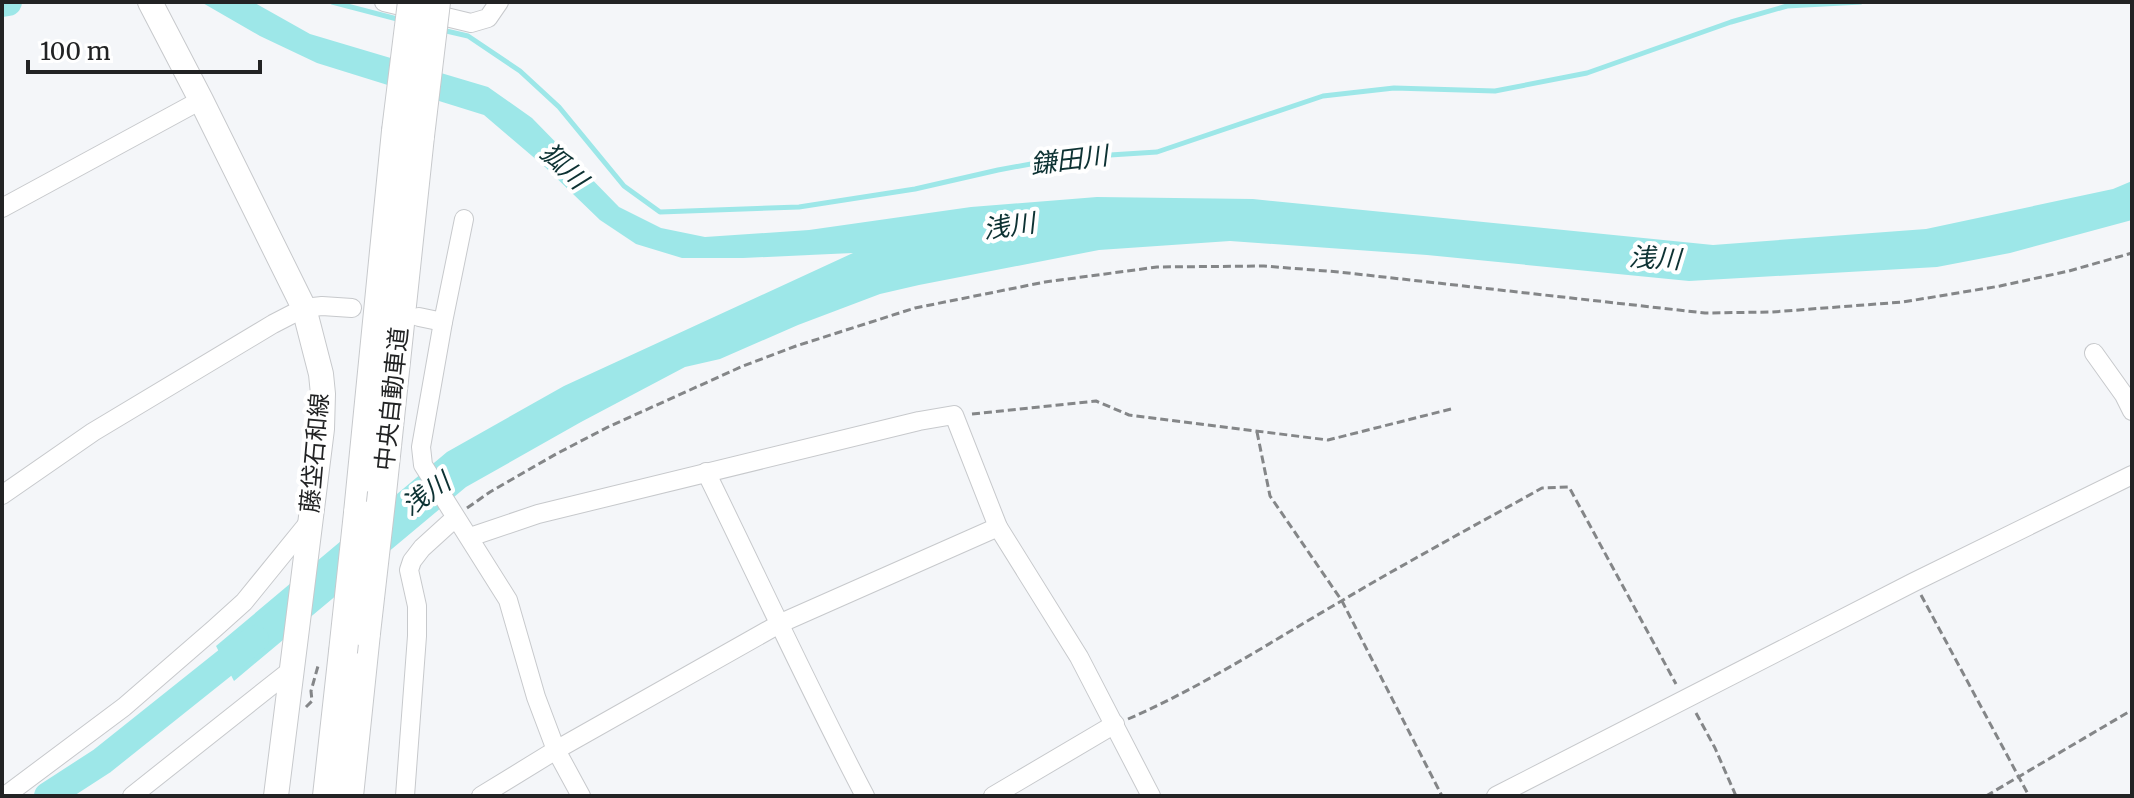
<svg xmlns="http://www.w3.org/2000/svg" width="2134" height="798" viewBox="0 0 2134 798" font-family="Merriweather,'Noto Sans JP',serif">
  <rect width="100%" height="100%" fill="#f4f6f9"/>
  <polygon fill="#9de7e8" points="201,2 253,2 310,34 488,87 532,118 619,207 661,228 705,237 809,230 971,207 1097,197 1253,199 1713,245 1926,229 2113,189 2132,181 2132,220 2010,253 1937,267 1689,281 1427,255 1230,241 1099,250 919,285 880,294 798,325 720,359 685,367 581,422 466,487 234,681 216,646 447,452 564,386 853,253 743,258 682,258 636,244 600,220 545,167 484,115 317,63 260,36"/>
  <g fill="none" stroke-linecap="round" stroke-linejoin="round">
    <g stroke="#9de7e8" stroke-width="5">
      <polyline points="332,2 401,20"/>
      <polyline points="442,30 468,36 520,71 559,107 624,186 660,212 799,207 915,189 998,170 1063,158 1157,152 1323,96 1394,88 1495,91 1587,73 1731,22 1787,6 1861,2"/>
    </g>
    <g stroke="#9de7e8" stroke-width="28">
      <polyline points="2,3 8,2"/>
      <polyline points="48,796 102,761 255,639"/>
    </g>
    <g stroke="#c7c9cc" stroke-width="20">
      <g id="minor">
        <polyline points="384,2 471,23 488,18 499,2"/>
        <polyline points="2,208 201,100"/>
        <polyline points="464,219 443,322 421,447 423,465 508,600 536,697 556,750 581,796"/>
        <polyline points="419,317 443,322"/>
        <polyline points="2094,353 2124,395 2132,411"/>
        <path d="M706,472C759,580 809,689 865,796"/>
        <polyline points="2,495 93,432 273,324 304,308 322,306 352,308"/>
        <polyline points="470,537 538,514 919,421 954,415 998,527 1079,657 1151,796"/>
        <polyline points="5,796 124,707 214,629 244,602 309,522"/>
        <polyline points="132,796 291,670"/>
        <polyline points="405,796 417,636 417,606 409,570 412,561 422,548 455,518"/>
        <polyline points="481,796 556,750 781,623 998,527"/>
        <polyline points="993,796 1115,724"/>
        <polyline points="1496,796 1914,582 2132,475"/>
      </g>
    </g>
    <g stroke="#c7c9cc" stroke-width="26">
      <polyline id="major" points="150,2 201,100 304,308 321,374 323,394 322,429 276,796"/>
    </g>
    <g stroke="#c7c9cc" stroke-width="30">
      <g id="highway">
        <polyline points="382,493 420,136"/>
        <polyline points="358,513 396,131"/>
        <polyline points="327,796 343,652"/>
        <polyline points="349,796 366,633"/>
      </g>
    </g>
    <g stroke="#848688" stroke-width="3" stroke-dasharray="8 4" stroke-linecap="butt">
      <polyline points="972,414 1096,401 1129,415 1328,440 1451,409"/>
      <polyline points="1257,432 1270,496 1342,601 1442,796"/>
      <polyline points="467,508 490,492 556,454 608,427 743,366 796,346 915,308 1045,282 1157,267 1264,266 1339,272 1705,313 1772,312 1903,302 2000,286 2069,271 2132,253"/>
      <polyline points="1921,595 2029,796"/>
      <polyline points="306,707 312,701 311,691 318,666"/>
      <polyline points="1696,713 1715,748 1736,796"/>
      <path d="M1128,719C1202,687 1269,643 1338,603C1405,563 1474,526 1542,488L1569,487L1676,684"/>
      <polyline points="1986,796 2132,710"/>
    </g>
    <use href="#minor" stroke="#fff" stroke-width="18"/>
    <use href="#major" stroke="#fff" stroke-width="24"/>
    <use href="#highway" stroke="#fff" stroke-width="28"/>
    <g stroke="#c7c9cc" stroke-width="30" stroke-linecap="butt">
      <g id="highway-bridge">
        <polyline points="396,131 412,2"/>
        <polyline points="420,136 436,2"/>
        <polyline points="366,633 382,493"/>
        <polyline points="343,652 358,513"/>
      </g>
    </g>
    <use href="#highway-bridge" stroke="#fff" stroke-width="28"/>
  </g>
  <g text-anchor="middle" stroke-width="8" stroke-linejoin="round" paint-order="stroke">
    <g font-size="24" fill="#222324" stroke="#fff">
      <text transform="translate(392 399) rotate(-84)" y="8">中央自動車道</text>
      <text transform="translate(315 453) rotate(-85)" y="8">藤垈石和線</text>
    </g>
    <g font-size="26" font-style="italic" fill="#0d3233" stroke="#fff">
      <text transform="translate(1069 160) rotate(-7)" y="9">鎌田川</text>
      <text transform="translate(564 166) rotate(44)" y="9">狐川</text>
      <text transform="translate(1009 226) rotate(-8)" y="9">浅川</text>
      <text transform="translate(1655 258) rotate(3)" y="9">浅川</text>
      <text transform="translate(426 494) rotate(-35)" y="9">浅川</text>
    </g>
  </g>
  <rect width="2134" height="798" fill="none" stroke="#222324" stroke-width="8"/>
  <path d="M28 60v12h232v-12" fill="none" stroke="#222324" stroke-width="4"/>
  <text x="40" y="60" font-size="24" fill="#222324" stroke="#ffffff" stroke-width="6" paint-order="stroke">100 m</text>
</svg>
